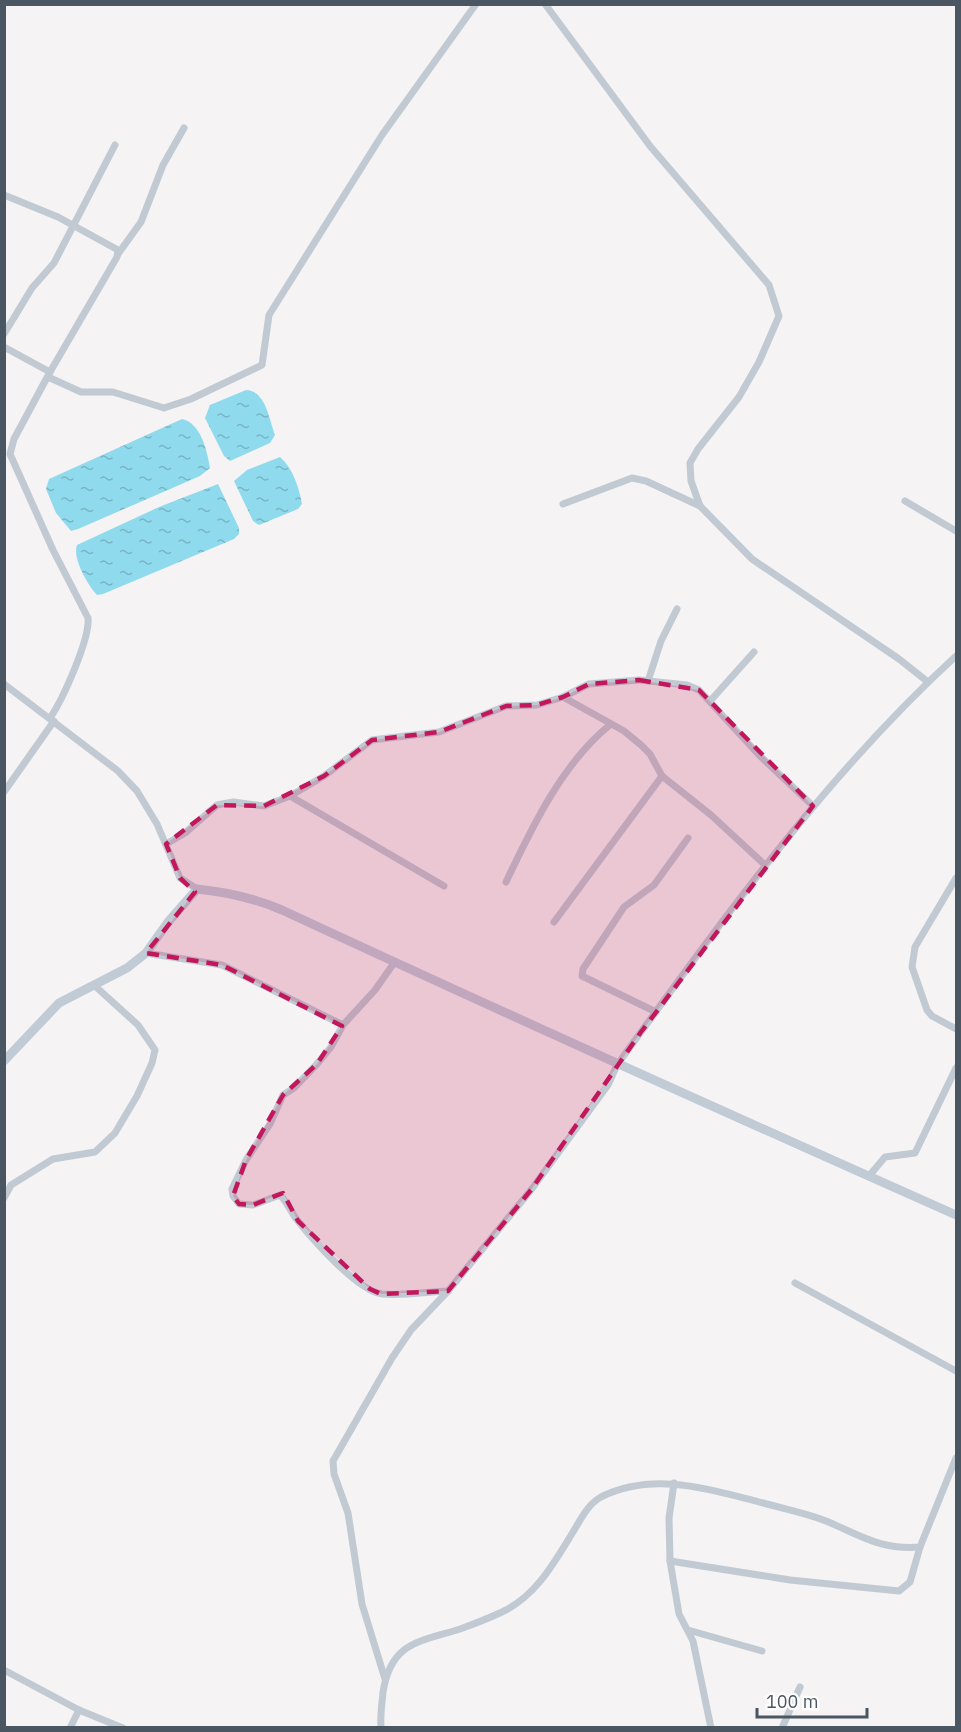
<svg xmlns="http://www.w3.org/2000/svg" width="961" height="1732" viewBox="0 0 961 1732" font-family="'IBM Plex Sans',sans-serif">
  <defs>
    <pattern id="water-ripples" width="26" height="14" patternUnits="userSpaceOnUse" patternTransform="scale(1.5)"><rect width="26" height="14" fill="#90daee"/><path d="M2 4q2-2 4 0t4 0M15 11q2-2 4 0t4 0" fill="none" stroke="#78b4c4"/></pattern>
  </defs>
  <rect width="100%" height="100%" fill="#f5f3f3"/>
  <g fill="url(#water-ripples)">
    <path d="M246,390C266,391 269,419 275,435L270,443L230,461L224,456L205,418L210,405Z"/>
    <path d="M182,419C201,423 207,451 210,468L200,476L78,529L71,531L56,513L46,489L49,479Z"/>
    <path d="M280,457C293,468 299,488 302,504L298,509L259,525L253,521L234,481L247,470Z"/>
    <path d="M218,484L239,528V534L234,539L103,594L97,595C88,586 72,558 77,545L159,507Z"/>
  </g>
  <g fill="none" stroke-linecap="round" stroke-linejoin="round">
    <g stroke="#c1cad2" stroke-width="7">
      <polyline points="545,4 650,146 769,285 779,316 759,362 739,397 698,449 690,463 691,481 700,506 752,559 899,659 928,682"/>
      <polyline points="4,195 58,217 118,250 117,257 50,372"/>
      <polyline points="118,254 141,222 163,165 184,128"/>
      <polyline points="4,334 32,288 54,263 115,145"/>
      <path d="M4,347L50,372L14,439L10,454L53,550L88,618C90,639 63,699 50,718"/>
      <polyline points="48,377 81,392 113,392 164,408 191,399 262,365 269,315 382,135 476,4"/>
      <polyline points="905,501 956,531"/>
      <polyline points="563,504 632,478 646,481 700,506"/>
      <polyline points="648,681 661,641 677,609"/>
      <polyline points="4,684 118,771 137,791 157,824 180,878 197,889"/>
      <polyline points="563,697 624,731 641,745 650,754 662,776 711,815 765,865"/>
      <polyline points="711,700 754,652"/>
      <polyline points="4,792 54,721"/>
      <polyline points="290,796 444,886"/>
      <polyline points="166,844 185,833 217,805 233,802 264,806 290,796 324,776 372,740 439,732 506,706 537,705 563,697 589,684 639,680 687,685 699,690 759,755 813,806"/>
      <polyline points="956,878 915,947 912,967 927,1010 932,1016 956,1029"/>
      <path d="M506,882C532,827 563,762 611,724"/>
      <polyline points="554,922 662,776"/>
      <polyline points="146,953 222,965 343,1025 375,990 394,963"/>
      <polyline points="656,1012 582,976 583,969 624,907 654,885 688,838"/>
      <path d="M343,1025L331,1047L317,1064L294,1088L283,1095L270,1124L246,1160L232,1189L233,1196L239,1204L253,1205L280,1195C288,1203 291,1213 298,1221C314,1241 358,1291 382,1294C403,1296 427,1292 448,1291"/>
      <polyline points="869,1176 885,1157 915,1153 956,1068"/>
      <polyline points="4,1198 11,1185 53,1159 95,1152 115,1133 137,1096 152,1063 155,1050 138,1025 95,986"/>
      <polyline points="795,1283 956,1371"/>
      <polyline points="674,1483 669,1518 670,1561 679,1614 693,1641 711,1728"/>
      <polyline points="670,1561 790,1580 899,1591 910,1582 920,1547"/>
      <polyline points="688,1630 762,1651"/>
      <polyline points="4,1670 79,1710 123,1728"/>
      <path d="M385,1679L362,1604L348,1513L334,1474L333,1461L392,1358L411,1330L448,1291L531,1190L608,1085L617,1065C721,922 825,776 956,656"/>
      <polyline points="70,1728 79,1710"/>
      <path d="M381,1728C380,1715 382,1704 383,1692C391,1642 419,1642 460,1629C474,1624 489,1618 502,1612C536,1596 554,1563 573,1532C581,1519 588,1504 601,1497C652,1472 704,1488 756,1501C779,1508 803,1512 826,1521C862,1536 880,1550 920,1547L956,1458"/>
      <polyline points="782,1728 800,1687"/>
    </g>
    <path stroke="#c1cbd6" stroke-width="9" d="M4,1061L59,1003L127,968L146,953L168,922L197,889C227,892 254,898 282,910C506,1014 731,1115 956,1215"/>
  </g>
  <path fill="#c2185b" fill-opacity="0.2" stroke="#c2185b" stroke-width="4.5" stroke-dasharray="12 8" stroke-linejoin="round" d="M639,680L699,690L813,806L641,1032L531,1190L448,1291L381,1294L370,1289L298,1221L283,1193L253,1205L239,1204L233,1196L246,1160L283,1095L317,1064L342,1026L222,965L146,953L195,892L180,878L166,844L217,805L264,806L324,776L372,740L439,732L506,706L537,705L563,697L589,684Z"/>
  <rect width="961" height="1732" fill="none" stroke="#4a5661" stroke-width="12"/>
  <path d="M757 1708v9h110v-9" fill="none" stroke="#4a5661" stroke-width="3"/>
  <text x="766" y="1708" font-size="18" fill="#4a5661" stroke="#ffffff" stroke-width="4.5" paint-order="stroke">100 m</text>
</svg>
